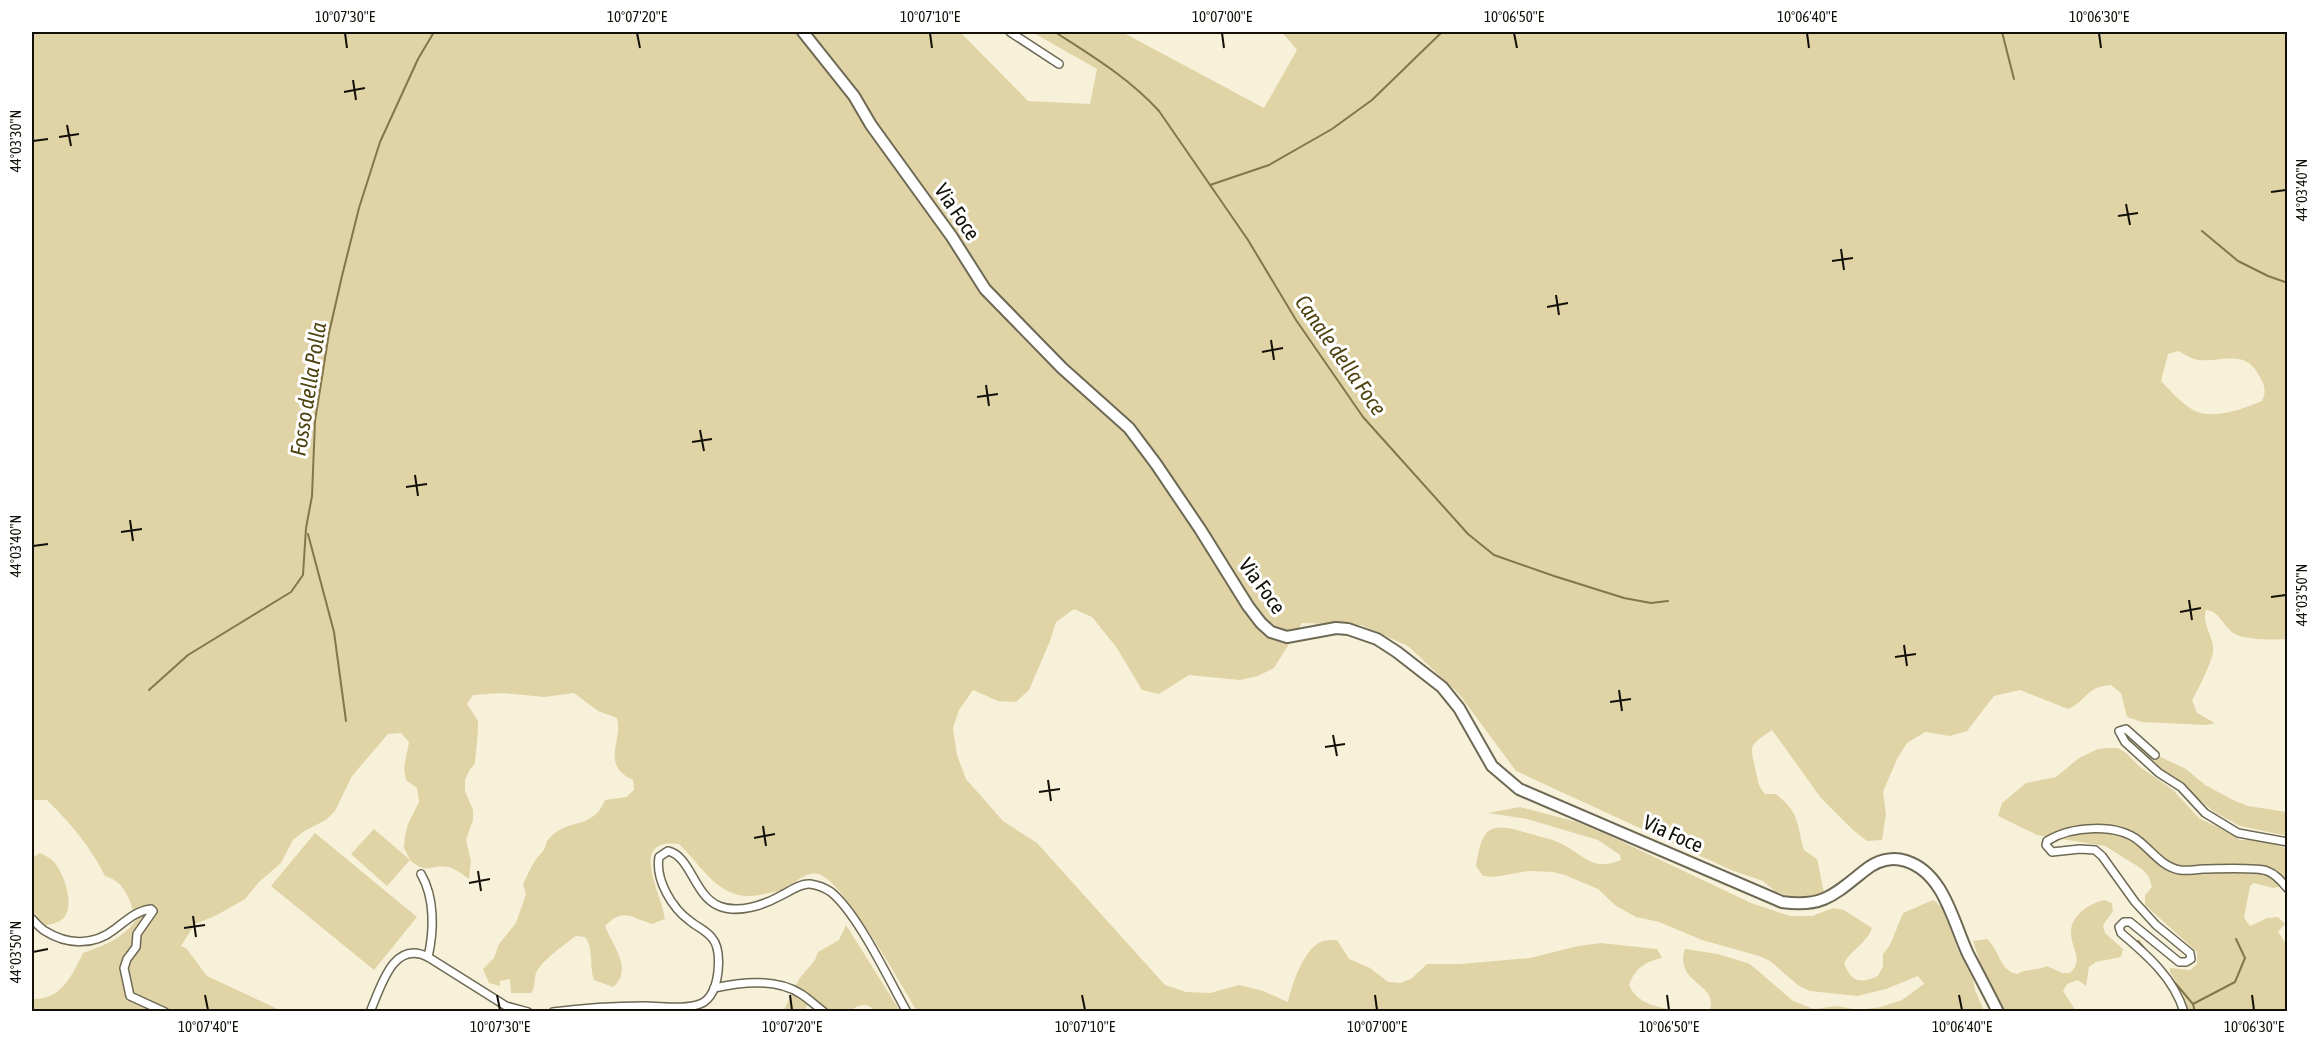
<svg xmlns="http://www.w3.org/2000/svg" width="2319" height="1043" viewBox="0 0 2319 1043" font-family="'Asap Condensed',sans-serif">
  <rect width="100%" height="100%" fill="#f7f1d9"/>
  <g fill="#e0d4a6" fill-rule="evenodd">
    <path d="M32,32H960L1028,101L1090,104L1097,69L1032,32H1122L1264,108L1297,50L1282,32H2287V639C2274,640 2246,640 2235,634C2224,628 2219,610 2206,610C2201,625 2215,637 2213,652C2212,662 2198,690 2192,700L2197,713L2215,723L2207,725L2142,722L2127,717L2121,693L2111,685C2084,687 2089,700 2068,709L2020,690L1994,696L1967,731L1950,736L1925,732L1907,743L1897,759L1883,792L1886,814L1882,840L1867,841L1853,830L1821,798L1772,730C1748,746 1750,745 1756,772C1758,781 1758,786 1765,794H1776C1801,814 1796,823 1804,850L1817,859L1824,892L1816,896H1789L1775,891L1763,881L1731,870L1516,771L1459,694L1408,646L1361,625L1302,623L1274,668L1258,676L1240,680L1189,675L1159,694L1142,690L1117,648L1092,617L1074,609L1056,622L1050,641L1029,690L1016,702L998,701L973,690L959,710L953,728L957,755L966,779L1003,821L1037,843L1165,985L1186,992L1210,993L1239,985L1263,991L1288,1002C1292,984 1304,947 1323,941C1327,940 1333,940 1337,940L1349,959L1370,968L1388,982L1400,983L1411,979L1427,964H1460L1530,958L1578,946L1601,943L1657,949L1662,958C1645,962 1635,968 1629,985C1638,1005 1658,1007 1678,1011H917C902,986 843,881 819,874C808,871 798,880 790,886C783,891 773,892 764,894C721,905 705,869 679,844C627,837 662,894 665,919L652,924C631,918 624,907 605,926C612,945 634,969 613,987L594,980C589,966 594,949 585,937L576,936C565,944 544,959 537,971C533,978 537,986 531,993H511L510,979L500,981V986L489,983L483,969L494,958L499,944L516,923L526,894L523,884C527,876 531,867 536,859C539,855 543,852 545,848C547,842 545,843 549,839C566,817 593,831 605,800L626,797L634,790L633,780C600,765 623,742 617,718L598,711L574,693L544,697L503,693L473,695L467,704L478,721V731L475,763L469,771L465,780V791L473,810V820L466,840L471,861L469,879C462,874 455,868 447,867C430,864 428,876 410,860L387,886L351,854L374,829L410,860L404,848L405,836L408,824L419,802L417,788L406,780L404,768L409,742L401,733L388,734L352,776L335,811L326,820L304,831L293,840L281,863L259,882L245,899L217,915L195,924L181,946L186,948L207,976L282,1011H32V999C61,1000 72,976 83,953C105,945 122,939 136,920C130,901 126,882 105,876C91,847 70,823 47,800H32ZM2178,351C2185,354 2192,360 2200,360C2226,362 2246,348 2261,379C2265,386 2266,393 2262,401C2246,408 2216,419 2198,412C2184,407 2171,391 2161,381L2168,354Z"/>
    <polygon points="2129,736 2154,754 2186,769 2205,785 2233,800 2248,806 2287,812 2287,836 2240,826 2216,813 2198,799 2187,786 2151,762"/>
    <polygon points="2108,748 2118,748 2126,753 2140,767 2173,790 2200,819 2220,828 2240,840 2260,840 2286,848 2287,885 2273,888 2254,883 2250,886 2244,918 2250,926 2267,918 2278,917 2285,924 2278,932 2287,945 2287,1011 2180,1011 2187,1004 2182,991 2170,972 2170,968 2190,970 2197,964 2197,952 2145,905 2145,895 2152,887 2149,877 2142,869 2105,846 2037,835 1998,816 2002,803 2026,783 2056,777 2079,758 2098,749"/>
    <path d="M1520,807L1577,822L1610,836L1751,903L1790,916H1812L1833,908L1844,910L1872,928C1867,943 1852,949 1844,963C1851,982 1860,984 1878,976L1883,966V954L1890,945L1903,913L1933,900L1942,907L1957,948L1973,979L1975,990L1984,1011H1709C1721,984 1673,984 1685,949L1718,954L1750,964L1793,1001L1814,1009L1837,1006L1859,1010L1881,1007L1902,1000L1924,984L1918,976L1886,989L1857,996L1810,991L1799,986L1770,961L1759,956L1702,940L1659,922L1636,917L1616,906L1598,889L1565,875L1553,872L1529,871L1494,877L1483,876L1476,866C1482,827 1489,821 1527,833C1537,836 1548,838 1558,842C1583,853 1591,873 1621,860L1620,855L1598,840L1527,819L1488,813Z"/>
    <polygon points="315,833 417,917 374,970 271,886"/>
    <path d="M40,853C44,855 49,857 52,860C64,871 78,911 60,921C52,925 40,926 32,928V858Z"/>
    <path d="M2104,900L2112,903L2113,911L2103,925L2105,933L2123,949L2121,957L2096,962L2089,967L2086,986L2078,980L2067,984L2063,991L2076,1011H2002L1990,991L1973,941L1987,939C2000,951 2000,971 2017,974C2027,968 2037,971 2047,966L2062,973H2070C2084,959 2072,951 2071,934C2070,916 2088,904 2104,900Z"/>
    <path d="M846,925L900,1011H875C868,1002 858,1004 851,1011H828L812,1002L806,1007L805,1011L783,1012L799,979L815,960L818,952L839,940Z"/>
  </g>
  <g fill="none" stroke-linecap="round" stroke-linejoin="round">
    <g stroke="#837648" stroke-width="2">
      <path d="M1055,32C1092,56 1129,78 1159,111L1248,240L1296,320L1363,417L1468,534L1494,555L1554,576L1624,598L1651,603L1668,601"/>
      <polyline points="2002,32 2014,79"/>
      <polyline points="1210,185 1269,165 1332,129 1372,100 1442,32"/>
      <polyline points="2202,231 2238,261 2268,276 2288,283"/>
      <polyline points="308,534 334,632 346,721"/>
      <polyline points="149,690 188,655 291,592 303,575 306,528 312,496 315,421 329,333 342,276 359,208 380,142 418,59 434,32"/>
      <polyline points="2138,941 2152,957"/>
      <polyline points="2170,977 2193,1004 2195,1012"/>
      <polyline points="2193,1004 2235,982 2245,958 2236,939"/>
    </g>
    <g stroke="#6e6954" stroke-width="10">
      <g id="minor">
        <polyline points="1010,32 1059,64"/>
        <polyline points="2155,755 2126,729 2119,731 2125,742 2159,773 2181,787 2205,813 2238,833 2288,842"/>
        <path d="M421,874C435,898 434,931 428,957"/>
        <path d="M32,919C36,923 40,928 45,931C67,945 94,946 115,929C127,920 136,911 151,909L153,911L137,934L136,947L127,959L124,968L130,996L165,1012"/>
        <path d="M714,988C742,982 776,978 801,994C809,999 816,1006 824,1012"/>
        <path d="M370,1012C381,987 393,939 428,957L506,1006L528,1012"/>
        <path d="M553,1012C583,1008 614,1006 645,1006C662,1006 684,1010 700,1004C706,1002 710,997 713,991C719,978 722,949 712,938C706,930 697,927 690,921C672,908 655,880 659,857L668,851C691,856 694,896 719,906C738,914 764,905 780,896C789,892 800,883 810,884C817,885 825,888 831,892C858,914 889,980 907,1012"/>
        <path d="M2184,1012C2174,978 2147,955 2121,933L2119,927L2124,922H2130L2179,962H2186L2191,959L2190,953L2156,925L2135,902L2102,856L2095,850L2080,849L2052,852L2046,845L2047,841C2071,826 2117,823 2139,841C2152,851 2162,867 2180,870C2187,871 2195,870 2203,869C2216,869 2257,867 2267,871C2276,874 2282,882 2288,889"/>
      </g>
    </g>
    <g stroke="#6e6954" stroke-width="14">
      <path id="secondary" d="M803,32L854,96L871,125L952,237L985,289L1062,368L1129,428L1156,464L1200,529L1248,606L1261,623L1271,632L1287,637L1336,628L1348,629L1377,639L1397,652L1442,687L1459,708L1492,766L1519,789L1782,902C1822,908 1834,895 1864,871C1876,861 1891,856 1906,861C1944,873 1953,922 1968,954C1978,973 1988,992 1998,1012"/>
    </g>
    <use href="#minor" stroke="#fff" stroke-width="7"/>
    <use href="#secondary" stroke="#fff" stroke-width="10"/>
  </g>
  <path fill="none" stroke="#121008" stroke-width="2" d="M345,33L347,48M637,33L640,48M930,33L932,48M1222,33L1224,48M1514,33L1517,48M1807,33L1809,48M2099,33L2101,48M353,80L356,100M344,92L365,88M67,125L71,146M59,137L79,134M33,141L48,139M2271,192L2286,190M2126,204L2130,225M2118,216L2138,213M1841,249L1844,270M1832,261L1853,258M1556,295L1559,315M1547,307L1568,303M1271,340L1274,360M1262,352L1283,348M986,385L989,406M977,397L998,394M700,430L704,451M692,442L712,439M415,475L418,496M406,487L427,484M130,520L133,541M121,532L142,529M33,546L48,544M2271,597L2286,595M2189,600L2192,620M2180,612L2201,608M1904,645L1907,666M1895,657L1916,654M1619,690L1622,711M1610,702L1631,699M1333,735L1337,756M1325,747L1345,744M1048,780L1051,801M1039,792L1060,789M763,826L766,846M754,838L775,834M478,871L481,891M469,883L490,879M193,916L196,937M184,928L205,925M33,952L48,949M205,995L208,1010M497,995L500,1010M790,995L792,1010M1082,995L1085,1010M1375,995L1377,1010M1667,995L1669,1010M1959,995L1962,1010M2252,995L2254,1010"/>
  <g text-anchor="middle" stroke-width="6" stroke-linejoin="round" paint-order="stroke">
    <g font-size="21" fill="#121008" stroke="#fff">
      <text transform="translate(957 212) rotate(56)" y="7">Via Foce</text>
      <text transform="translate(1262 586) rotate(54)" y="7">Via Foce</text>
      <text transform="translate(1673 834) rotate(24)" y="7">Via Foce</text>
    </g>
    <g font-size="22" font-style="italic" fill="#4f4310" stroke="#fff">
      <text transform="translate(1341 355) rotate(55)" y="8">Canale della Foce</text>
      <text transform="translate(308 389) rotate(-81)" y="8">Fosso della Polla</text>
    </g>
  </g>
  <rect width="2319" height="1043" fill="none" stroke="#ffffff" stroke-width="66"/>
  <rect x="33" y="33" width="2253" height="977" fill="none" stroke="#121008" stroke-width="2"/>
  <g font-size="15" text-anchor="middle" fill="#121008">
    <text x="345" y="22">10°07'30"E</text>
    <text x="637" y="22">10°07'20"E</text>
    <text x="930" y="22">10°07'10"E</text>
    <text x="1222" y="22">10°07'00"E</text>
    <text x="1514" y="22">10°06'50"E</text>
    <text x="1807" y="22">10°06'40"E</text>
    <text x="2099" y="22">10°06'30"E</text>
    <text transform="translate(16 141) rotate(-90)" y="5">44°03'30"N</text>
    <text transform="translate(2302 190) rotate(-90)" y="5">44°03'40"N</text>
    <text transform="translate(16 546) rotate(-90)" y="5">44°03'40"N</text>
    <text transform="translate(2302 595) rotate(-90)" y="5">44°03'50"N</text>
    <text transform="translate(16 952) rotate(-90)" y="5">44°03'50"N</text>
    <text x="208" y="1032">10°07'40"E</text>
    <text x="500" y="1032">10°07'30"E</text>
    <text x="792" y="1032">10°07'20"E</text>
    <text x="1085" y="1032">10°07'10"E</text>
    <text x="1377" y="1032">10°07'00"E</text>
    <text x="1669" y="1032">10°06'50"E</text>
    <text x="1962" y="1032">10°06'40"E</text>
    <text x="2254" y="1032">10°06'30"E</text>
  </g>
</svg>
